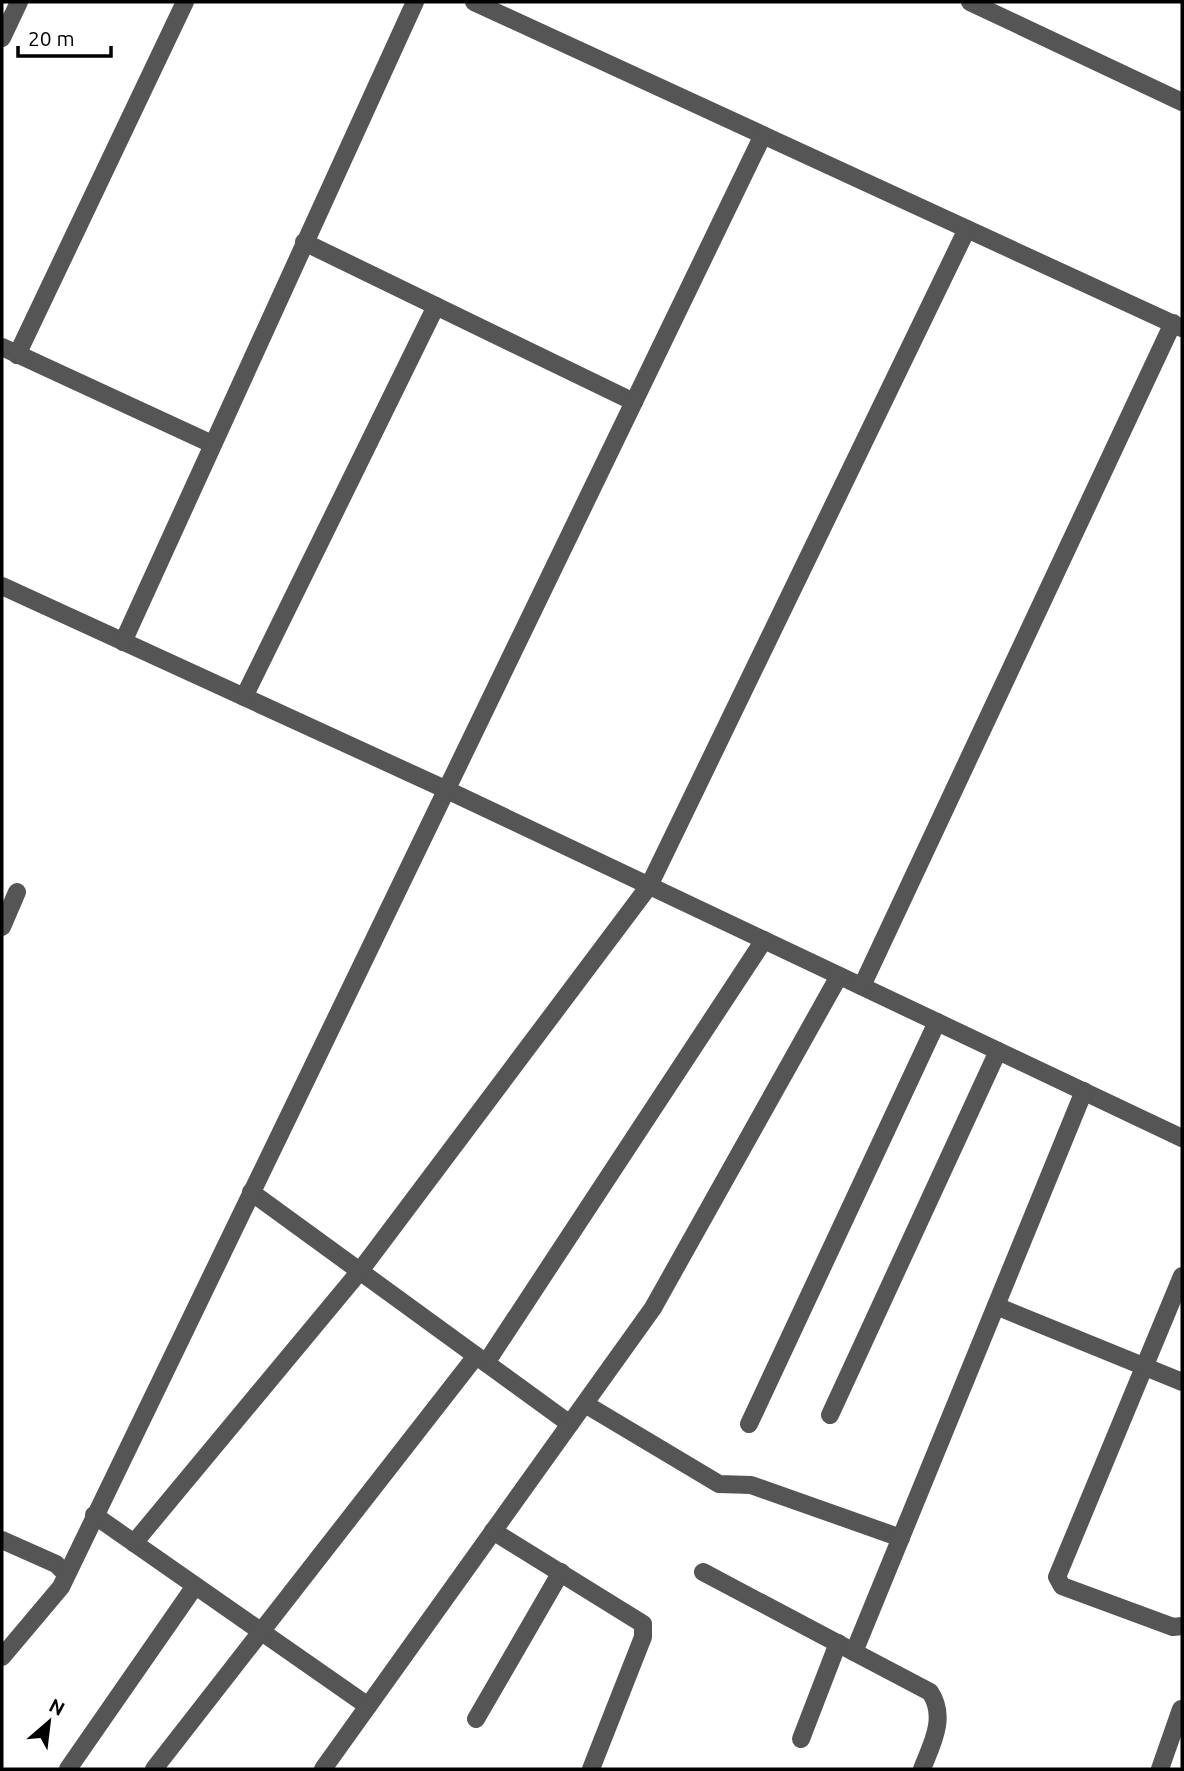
<svg xmlns="http://www.w3.org/2000/svg" width="1184" height="1771" viewBox="0 0 1184 1771" font-family="Ubuntu,sans-serif">
  <rect width="100%" height="100%" fill="#fff"/>
  <g fill="none" stroke-linecap="round" stroke-linejoin="round">
    <g stroke="#555" stroke-width="18">
      <polyline points="474,2 1182,328"/>
      <polyline points="970,2 1182,102"/>
      <polyline points="2,38 19,2"/>
      <polyline points="304,242 634,402"/>
      <polyline points="2,347 212,444"/>
      <polyline points="17,355 185,2"/>
      <polyline points="2,586 447,790 1182,1138"/>
      <polyline points="123,642 415,2"/>
      <polyline points="244,697 436,306"/>
      <polyline points="2,927 17,892"/>
      <polyline points="862,986 1173,323"/>
      <polyline points="251,1192 570,1424"/>
      <polyline points="1182,1276 1057,1577 1062,1586 1173,1627 1182,1626"/>
      <polyline points="996,1306 1182,1382"/>
      <polyline points="486,1363 764,940"/>
      <polyline points="585,1404 719,1484 751,1485 901,1538"/>
      <polyline points="830,1415 998,1051"/>
      <polyline points="749,1424 937,1022"/>
      <polyline points="94,1515 368,1706"/>
      <polyline points="493,1531 643,1624 643,1637 591,1769"/>
      <polyline points="2,1540 56,1564 65,1573"/>
      <polyline points="134,1543 360,1271 649,886 967,229"/>
      <polyline points="703,1572 854,1652"/>
      <polyline points="2,1657 61,1587 763,135"/>
      <polyline points="476,1719 561,1572"/>
      <polyline points="801,1739 838,1643"/>
      <polyline points="68,1769 195,1586"/>
      <polyline points="154,1769 476,1356"/>
      <polyline points="323,1769 653,1308 839,976"/>
      <path d="M922,1769C932,1744 947,1717 930,1692L854,1652L1084,1091"/>
      <polyline points="1160,1769 1181,1709"/>
    </g>
  </g>
  <rect width="1184" height="1771" fill="none" stroke="#000000" stroke-width="7"/>
  <g transform="translate(49 1722) rotate(28)" stroke="#ffffff" stroke-width="5" paint-order="stroke">
  <path d="M0-5L12 26L0 18L-12 26Z" fill="#000000"/>
  <text y="-10" font-size="19" font-weight="bold" text-anchor="middle" fill="#000000">N</text>
  </g>
  <path d="M18 46v10h93v-10" fill="none" stroke="#000000" stroke-width="3.5"/>
  <text x="28" y="46" font-size="21" fill="#000000" stroke="#ffffff" stroke-width="5" paint-order="stroke">20 m</text>
</svg>
